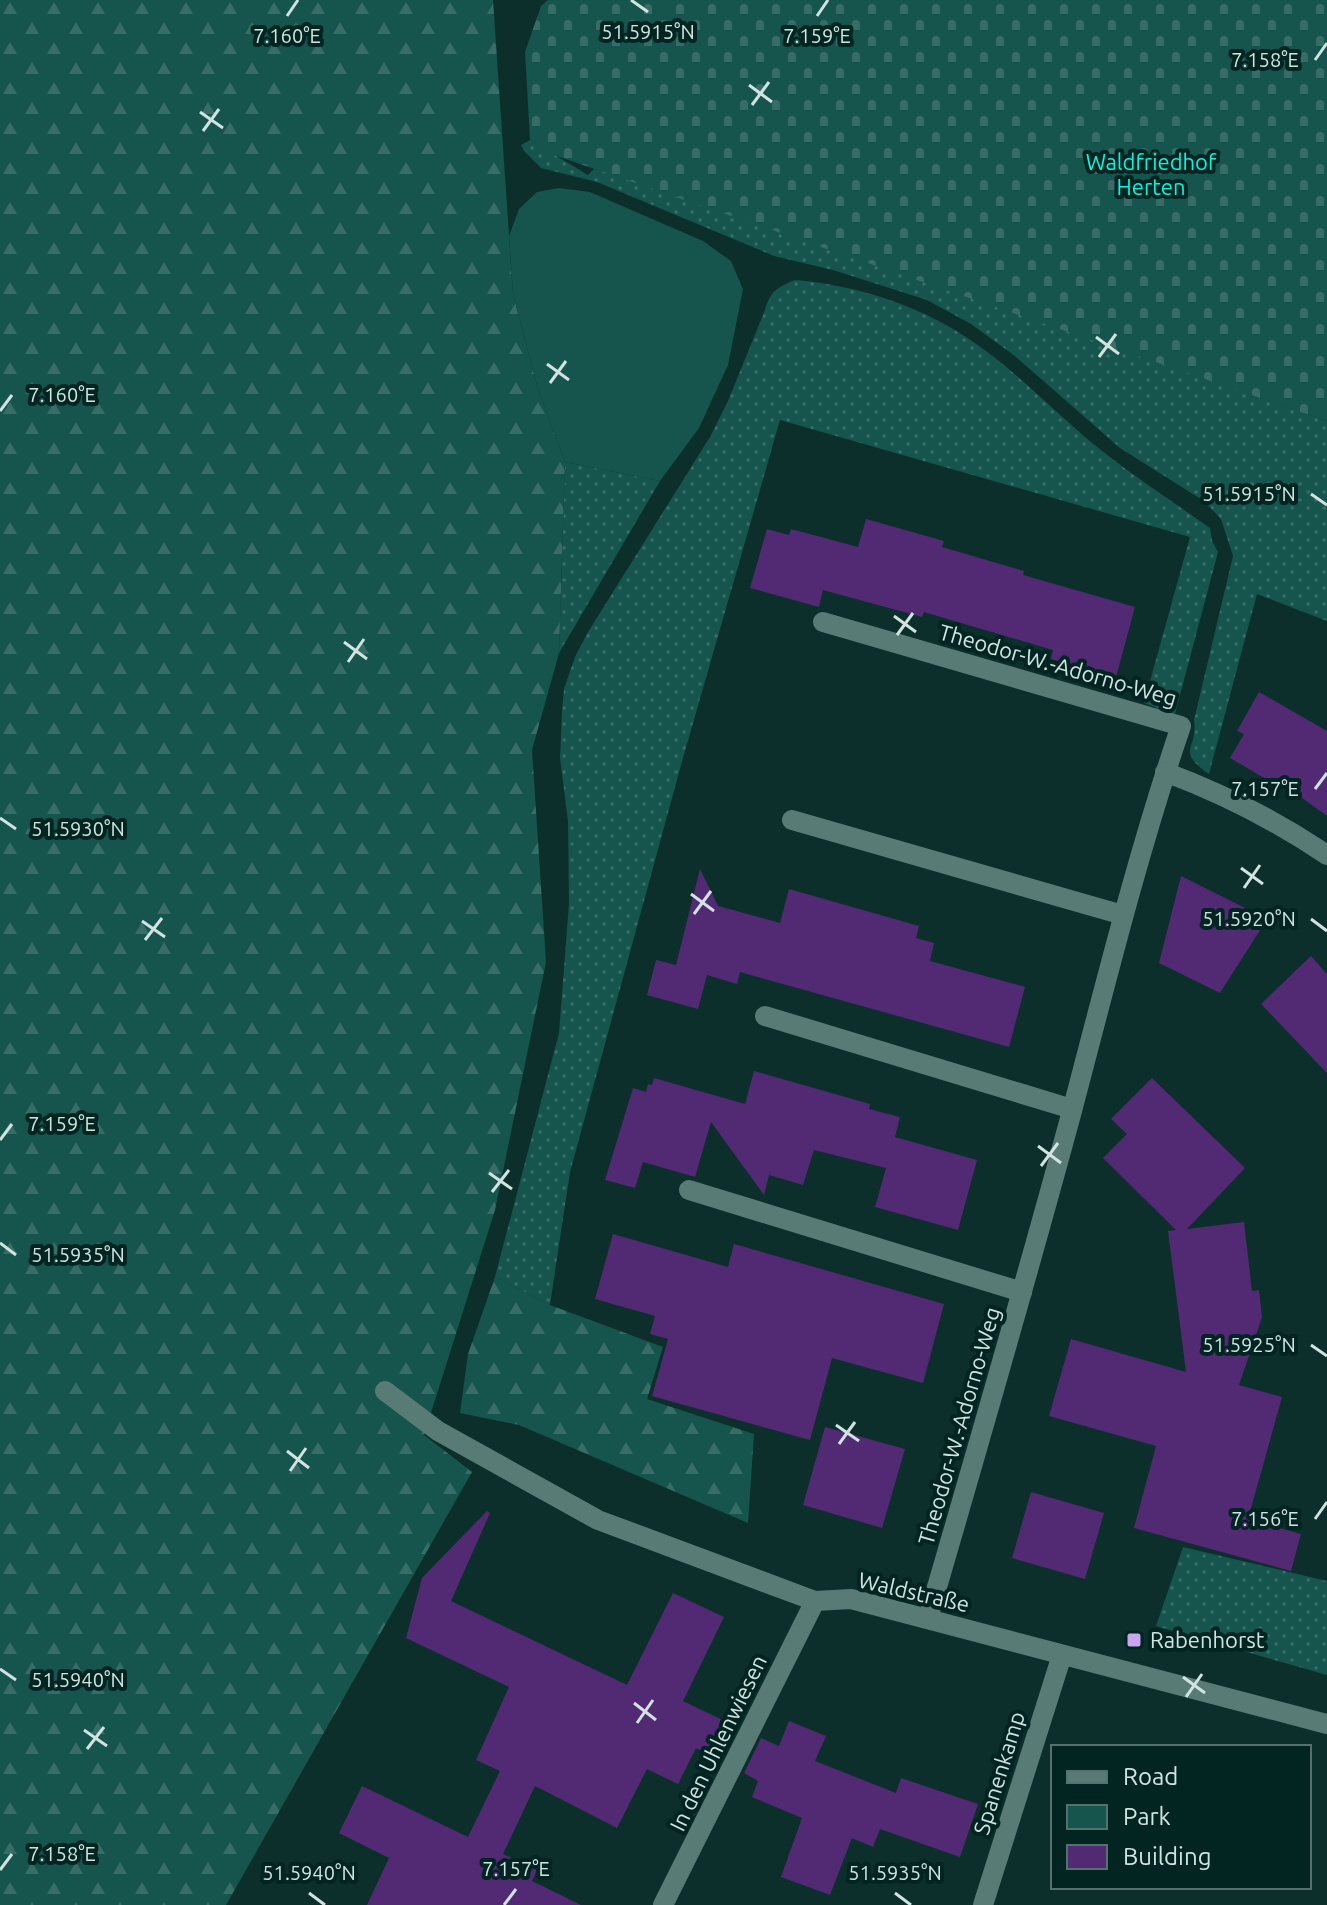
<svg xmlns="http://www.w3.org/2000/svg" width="1327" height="1905" viewBox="0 0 1327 1905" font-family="Ubuntu,sans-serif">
  <defs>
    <pattern id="grass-dots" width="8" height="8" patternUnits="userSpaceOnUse" patternTransform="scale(2)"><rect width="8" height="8" fill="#16544e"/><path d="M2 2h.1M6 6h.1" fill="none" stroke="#376c67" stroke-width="1.8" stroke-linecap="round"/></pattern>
    <pattern id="forest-firs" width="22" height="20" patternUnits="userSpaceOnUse" patternTransform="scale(2)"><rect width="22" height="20" fill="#16544e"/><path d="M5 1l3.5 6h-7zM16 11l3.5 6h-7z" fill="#376c67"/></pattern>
    <pattern id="cemetery-stones" width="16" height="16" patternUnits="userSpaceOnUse" patternTransform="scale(2)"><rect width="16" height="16" fill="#16544e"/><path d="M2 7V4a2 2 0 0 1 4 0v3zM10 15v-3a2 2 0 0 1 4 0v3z" fill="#376c67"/></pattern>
  </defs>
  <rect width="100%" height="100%" fill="#0c2f2b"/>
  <g fill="url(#grass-dots)">
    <path d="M530,140L588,175L613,150L1244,392L1327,421V621L1257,594L1209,774C1174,750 1199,749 1194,720L1233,556L1221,519L1204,501L1120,448L1015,356L971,324L927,300L833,270L774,256L597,182L541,168L524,151L521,145Z"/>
    <path d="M795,280C854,285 916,304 966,337C1017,370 1058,417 1106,454C1139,480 1175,503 1210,528L1212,541L1218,552L1175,714L1144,703L1190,537L780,420L681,765L570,1172L550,1305L495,1277L559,1033L569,904L568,821L560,758L562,712L564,689L575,657L588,632L710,437L728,401L765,310C770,291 778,287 795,280Z"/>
    <polygon points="565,462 660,481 559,653"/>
    <polygon points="1183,1547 1327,1581 1327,1675 1156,1626"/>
  </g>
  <g fill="url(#forest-firs)">
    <polygon points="0,0 493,0 513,294 538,389 565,462 559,653 532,750 546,962 495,1210 424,1435 472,1472 226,1905 0,1905"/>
    <polygon points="495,1277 550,1305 663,1347 647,1399 754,1434 748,1523 519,1425 460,1413 468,1354"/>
  </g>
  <polygon fill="url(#cemetery-stones)" points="548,0 1327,0 1327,421 551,154 530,140 525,52 541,6"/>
  <polygon fill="#16544e" points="559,188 590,192 703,241 731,261 743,289 728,365 699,428 660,481 565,462 538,389 513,294 509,236 519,209 537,192"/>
  <g fill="#522a73">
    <polygon points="866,519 944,541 942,547 1024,571 1023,575 1135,607 1116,677 1051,659 1053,650 924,612 922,617 823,590 819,607 750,588 767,529 789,535 791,529 858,547"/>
    <polygon points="1259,692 1327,731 1327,816 1280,782 1278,786 1230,758 1244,734 1237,731"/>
    <polygon points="700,869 718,906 780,923 789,889 919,926 916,938 934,943 930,961 1025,987 1009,1047 740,972 737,984 707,975 698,1009 647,995 656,960 676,965"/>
    <polygon points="1181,876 1267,919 1220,993 1159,963"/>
    <polygon points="1311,956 1327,974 1327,1073 1261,1004"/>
    <polygon points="754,1071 870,1104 869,1109 900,1117 895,1137 977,1160 958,1230 875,1207 886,1168 814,1150 803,1185 769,1175 764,1195 711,1122 695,1177 643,1162 635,1188 605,1180 633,1088 646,1092 648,1084 652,1085 654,1078 745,1104"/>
    <polygon points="1152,1078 1245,1168 1187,1229 1244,1222 1252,1291 1259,1290 1262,1317 1239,1385 1282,1397 1248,1519 1301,1534 1291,1571 1134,1528 1156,1446 1049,1416 1071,1339 1186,1372 1168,1231 1176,1230 1103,1158 1127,1134 1111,1119"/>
    <polygon points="613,1234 728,1267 734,1244 944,1304 923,1383 832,1358 810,1440 652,1396 668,1339 650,1334 655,1316 595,1299"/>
    <polygon points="825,1427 905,1449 882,1528 803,1505"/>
    <polygon points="1031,1492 1104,1513 1085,1579 1012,1558"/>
    <polygon points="487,1511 490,1513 451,1601 627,1685 673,1593 724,1617 683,1701 737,1727 721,1761 696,1748 678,1784 647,1769 617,1828 535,1786 503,1854 537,1870 532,1881 581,1905 367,1905 389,1858 339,1833 362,1786 468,1837 500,1771 476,1760 509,1687 406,1638 422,1578"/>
    <polygon points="789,1721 826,1736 815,1761 896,1793 901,1778 978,1804 960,1857 880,1829 873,1847 852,1838 830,1895 781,1877 802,1818 752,1797 758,1781 744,1773 761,1738 779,1746"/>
  </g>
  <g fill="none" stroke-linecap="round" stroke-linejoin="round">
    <g stroke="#587b75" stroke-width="20">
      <path d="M823,622L1181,726C1138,852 1106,982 1072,1111C1026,1281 977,1450 928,1618"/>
      <path d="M1165,772C1224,794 1275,820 1327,855"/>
      <polyline points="792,820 1123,915"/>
      <polyline points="765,1016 1072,1109"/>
      <polyline points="689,1190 1022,1292"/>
      <polyline points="385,1391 438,1431 598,1520 815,1601 851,1599 1327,1724"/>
      <polyline points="663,1905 815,1601"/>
      <polyline points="983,1905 1062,1655"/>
    </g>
  </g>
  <path fill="none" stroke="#d1e3e0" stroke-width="3" d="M631,0L648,12M287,16L298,0M817,16L828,0M1315,60L1327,43M749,85L772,102M752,105L769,82M200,112L223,128M203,131L219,109M1096,337L1119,354M1099,357L1116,334M547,364L569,380M550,383L566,361M0,411L12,395M1311,494L1327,505M894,616L916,632M897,635L913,613M344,642L367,659M348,662L364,639M1315,789L1327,773M0,818L16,829M1241,868L1263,884M1244,888L1260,865M691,894L714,911M694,914L711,891M1311,919L1327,931M142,921L165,937M145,940L162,918M0,1140L12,1124M1038,1146L1061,1163M1041,1166L1058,1143M489,1173L512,1189M492,1192L509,1170M0,1243L16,1255M1311,1345L1327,1356M836,1425L859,1441M839,1444L855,1422M287,1451L309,1468M290,1471L306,1448M1315,1519L1327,1502M0,1669L16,1680M1183,1677L1205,1693M1186,1697L1202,1674M634,1703L656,1720M637,1723L653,1700M84,1730L107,1746M87,1749L104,1727M0,1870L12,1854M309,1893L325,1905M895,1893L911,1905M504,1905L516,1889"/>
  <rect fill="#c9a5ee" stroke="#022522" stroke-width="3" x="1126" y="1632" width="16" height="16" rx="4"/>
  <g text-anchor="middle" stroke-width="8" stroke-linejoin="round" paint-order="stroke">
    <g font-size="22" fill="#06f5e1" stroke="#022522">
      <text x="1151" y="170">Waldfriedhof<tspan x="1151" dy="25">Herten</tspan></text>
    </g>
    <g font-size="22" fill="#d1e3e0" stroke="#022522">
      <text transform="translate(1058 665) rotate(16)" y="8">Theodor-W.-Adorno-Weg</text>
      <text transform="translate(959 1426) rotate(-74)" y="8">Theodor-W.-Adorno-Weg</text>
      <text transform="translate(914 1592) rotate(13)" y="8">Waldstraße</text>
      <text transform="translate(718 1743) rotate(-64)" y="8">In den Uhlenwiesen</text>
      <text transform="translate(999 1773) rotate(-73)" y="8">Spanenkamp</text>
    </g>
    <g font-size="22" fill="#d1e3e0" stroke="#022522" text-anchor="start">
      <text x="1150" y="1648">Rabenhorst</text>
    </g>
  </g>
  <g font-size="20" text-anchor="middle" fill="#d1e3e0" stroke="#022522" stroke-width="8" stroke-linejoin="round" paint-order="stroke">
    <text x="648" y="39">51.5915°N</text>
    <text x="817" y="43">7.159°E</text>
    <text x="287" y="43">7.160°E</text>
    <text x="1265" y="67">7.158°E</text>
    <text x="62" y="402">7.160°E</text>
    <text x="1249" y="501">51.5915°N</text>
    <text x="1265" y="796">7.157°E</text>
    <text x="78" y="836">51.5930°N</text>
    <text x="1249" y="926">51.5920°N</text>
    <text x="62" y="1131">7.159°E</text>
    <text x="78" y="1262">51.5935°N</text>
    <text x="1249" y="1352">51.5925°N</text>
    <text x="1265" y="1526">7.156°E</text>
    <text x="78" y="1687">51.5940°N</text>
    <text x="62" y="1861">7.158°E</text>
    <text x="516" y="1876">7.157°E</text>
    <text x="309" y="1880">51.5940°N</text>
    <text x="895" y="1880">51.5935°N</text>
  </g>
  <rect x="1051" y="1745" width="260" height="144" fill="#022522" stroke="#55716e" stroke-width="2"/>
  <rect x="1067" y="1771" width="40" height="12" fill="#587b75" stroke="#55716e" stroke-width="2"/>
  <text x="1123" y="1785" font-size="24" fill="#d1e3e0">Road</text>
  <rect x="1067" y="1805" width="40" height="24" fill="#16544e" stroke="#55716e" stroke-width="2"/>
  <text x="1123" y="1825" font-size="24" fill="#d1e3e0">Park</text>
  <rect x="1067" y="1845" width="40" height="24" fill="#522a73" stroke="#55716e" stroke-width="2"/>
  <text x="1123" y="1865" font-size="24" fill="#d1e3e0">Building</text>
</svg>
